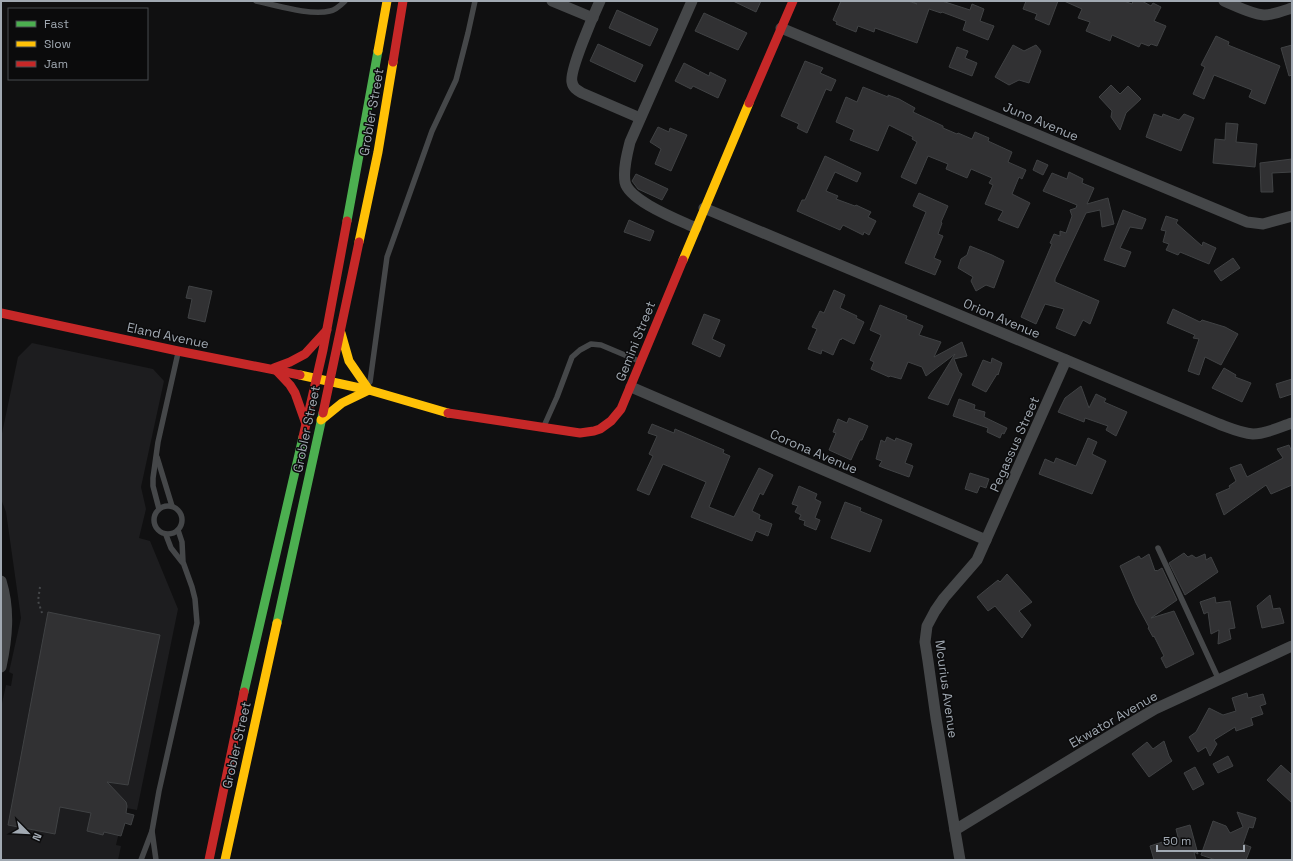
<svg xmlns="http://www.w3.org/2000/svg" width="1293" height="861" viewBox="0 0 1293 861" font-family="'Space Grotesk',sans-serif">
  <rect width="100%" height="100%" fill="#101011"/>
  <polygon fill="#1d1d1f" points="32,343 153,369 164,381 141,487 146,509 139,538 150,541 178,609 137,810 126,808 124,812 116,845 121,846 118,860 1,860 1,708 6,685 11,686 13,674 9,672 21,618 6,512 1,499 1,438 18,357"/>
  <g fill="#313133" stroke="#404244">
    <polygon points="733,1 761,1 756,12"/>
    <polygon points="841,1 908,1 917,4 911,1 942,1 970,10 972,4 984,9 980,21 994,26 988,40 963,30 966,21 942,12 941,13 929,9 917,43 875,28 874,32 858,26 856,32 836,24 837,22 833,20"/>
    <polygon points="1026,1 1058,1 1049,25 1035,19 1037,14 1023,9"/>
    <polygon points="1064,1 1124,1 1132,4 1133,1 1142,1 1151,6 1153,3 1161,7 1154,21 1166,26 1157,46 1151,44 1149,46 1141,43 1139,47 1112,35 1110,41 1086,31 1090,22 1078,18 1082,9"/>
    <polygon points="617,10 658,29 650,46 609,28"/>
    <polygon points="704,13 747,33 738,50 695,31"/>
    <polygon points="1216,36 1229,42 1228,45 1280,66 1265,104 1249,97 1252,90 1214,75 1204,99 1193,94 1205,67 1201,65"/>
    <polygon points="598,44 643,65 635,82 590,61"/>
    <polygon points="1013,45 1024,51 1036,45 1041,51 1029,83 1019,80 1009,85 995,77"/>
    <polygon points="1292,45 1292,75 1289,76 1281,48"/>
    <polygon points="957,47 968,51 965,58 977,63 972,76 949,67"/>
    <polygon points="805,61 823,68 820,73 836,80 831,91 826,89 807,133 797,128 799,124 781,116"/>
    <polygon points="684,63 709,76 710,72 726,80 718,98 693,86 691,89 675,81"/>
    <polygon points="1111,85 1120,94 1128,86 1141,99 1126,113 1120,130 1111,117 1112,111 1099,97"/>
    <polygon points="863,87 888,97 888,95 899,99 915,108 913,112 943,126 943,128 957,134 958,133 972,139 975,132 989,138 988,141 1012,152 1008,162 1026,170 1022,179 1019,177 1012,194 1030,203 1018,228 998,220 1003,211 985,204 993,185 989,183 992,178 971,169 967,178 946,169 948,164 928,156 916,184 901,177 917,142 912,139 913,137 889,125 878,151 850,140 854,130 836,122 846,97 857,102"/>
    <polygon points="1154,114 1162,117 1163,114 1179,120 1184,114 1194,118 1181,151 1146,137"/>
    <polygon points="1226,123 1238,124 1236,142 1257,144 1255,167 1213,163 1215,139 1225,140"/>
    <polygon points="658,127 669,132 670,128 687,135 671,171 655,164 661,149 650,142"/>
    <polygon points="825,156 861,173 857,182 835,172 826,191 838,196 836,199 855,206 856,205 871,212 868,217 876,221 869,235 864,232 863,235 843,225 840,230 797,211 802,200 805,200"/>
    <polygon points="1292,159 1292,172 1272,173 1273,192 1261,192 1260,163"/>
    <polygon points="1037,160 1048,165 1043,175 1033,170"/>
    <polygon points="1069,172 1083,179 1082,183 1094,188 1087,204 1108,198 1114,224 1102,227 1100,210 1086,213 1055,279 1055,282 1099,301 1090,324 1083,320 1075,336 1056,328 1064,309 1045,304 1036,324 1021,317 1052,244 1050,243 1054,234 1060,236 1060,231 1066,233 1072,216 1070,210 1076,208 1077,205 1043,191 1052,173 1067,179"/>
    <polygon points="636,174 668,189 662,200 638,189 632,181"/>
    <polygon points="919,193 948,206 941,222 942,223 938,234 943,236 934,258 941,261 935,275 905,263 926,212 913,206"/>
    <polygon points="1123,210 1146,219 1142,229 1130,227 1120,248 1131,252 1125,267 1104,260"/>
    <polygon points="1166,216 1178,220 1176,223 1202,246 1203,242 1216,248 1209,264 1180,252 1178,255 1166,250 1169,244 1163,242 1166,231 1161,230"/>
    <polygon points="629,220 654,231 650,241 624,232"/>
    <polygon points="970,246 992,255 1004,261 994,288 986,285 976,291 971,281 973,277 958,268 961,259 967,255"/>
    <polygon points="1233,258 1240,268 1221,281 1214,271"/>
    <polygon points="189,286 212,291 205,322 188,318 192,299 186,298"/>
    <polygon points="834,290 845,295 840,308 857,316 856,318 864,322 854,344 842,338 841,340 840,339 833,355 822,350 821,354 808,349 817,329 812,327 820,311 824,313"/>
    <polygon points="880,305 907,316 906,319 923,326 919,335 941,342 934,357 962,342 967,356 954,359 959,372 962,374 948,405 928,398 955,354 926,376 922,367 908,362 901,379 890,376 889,377 871,369 874,362 870,360 881,335 870,330"/>
    <polygon points="1173,309 1200,322 1202,320 1225,327 1238,334 1221,365 1205,357 1199,375 1188,371 1199,339 1193,338 1195,335 1167,323"/>
    <polygon points="704,314 720,320 712,339 725,345 720,357 692,344"/>
    <polygon points="992,358 1002,363 998,375 997,374 986,392 972,385 983,360 991,363"/>
    <polygon points="1224,368 1236,375 1235,377 1251,383 1242,402 1212,388"/>
    <polygon points="1292,379 1292,394 1280,398 1276,384"/>
    <polygon points="1081,386 1089,408 1096,394 1106,399 1104,402 1127,412 1116,436 1106,430 1108,426 1085,418 1084,422 1058,412 1065,398"/>
    <polygon points="959,399 975,405 974,409 985,412 984,417 1007,428 1004,434 1002,433 1000,438 987,432 988,428 953,416"/>
    <polygon points="849,418 868,426 862,440 860,440 851,460 829,450 836,433 833,432 838,419 847,423"/>
    <polygon points="652,424 674,433 675,429 724,450 723,453 730,456 709,507 734,517 759,468 773,475 763,495 760,493 752,511 760,515 759,519 772,524 768,536 756,531 752,541 691,517 706,482 663,464 649,495 637,490 653,456 649,454 657,436 648,433"/>
    <polygon points="887,437 895,441 896,438 912,444 905,463 913,466 909,477 884,468 879,466 882,461 876,459 881,440 885,442"/>
    <polygon points="1088,438 1097,442 1092,454 1106,461 1092,494 1039,474 1045,459 1054,463 1056,458 1076,466"/>
    <polygon points="1289,445 1292,452 1292,485 1271,494 1266,485 1224,515 1216,494 1230,488 1229,486 1236,481 1230,468 1241,464 1247,477 1283,458 1277,449"/>
    <polygon points="970,473 989,479 986,488 980,486 977,493 965,489"/>
    <polygon points="799,486 817,494 815,499 821,502 815,518 820,520 816,530 804,525 805,521 799,519 801,515 795,512 798,506 792,504"/>
    <polygon points="845,502 861,508 860,511 882,520 870,552 831,538"/>
    <polygon points="1184,553 1188,557 1192,555 1196,558 1205,554 1206,560 1211,557 1218,572 1185,595 1169,563"/>
    <polygon points="1149,554 1155,571 1156,570 1157,571 1162,568 1177,600 1151,618 1174,611 1194,654 1166,668 1161,658 1164,656 1154,636 1153,637 1148,628 1149,627 1136,603 1120,566 1139,556 1141,559"/>
    <polygon points="1007,574 1032,602 1019,611 1031,625 1022,638 995,606 988,611 977,597 998,580 1000,582"/>
    <polygon points="1270,595 1273,609 1280,608 1284,623 1262,628 1257,606"/>
    <polygon points="1215,597 1216,603 1230,601 1235,628 1229,629 1231,639 1218,644 1219,630 1211,634 1208,612 1204,614 1200,602"/>
    <polygon points="48,612 160,635 128,785 107,782 126,802 127,806 126,813 134,815 131,825 125,823 121,836 104,832 103,835 87,831 91,813 60,807 55,834 8,825"/>
    <polygon points="1247,693 1248,698 1263,694 1266,704 1260,706 1263,714 1251,718 1253,725 1236,731 1235,727 1214,740 1217,744 1210,756 1206,747 1198,752 1189,737 1196,732 1209,708 1223,715 1236,711 1232,698"/>
    <polygon points="1164,741 1169,756 1172,761 1149,777 1132,754 1147,742 1153,749"/>
    <polygon points="1228,756 1233,766 1218,773 1213,764"/>
    <polygon points="1281,765 1292,775 1292,803 1267,780"/>
    <polygon points="1195,767 1204,784 1193,790 1184,773"/>
    <polygon points="1237,812 1256,818 1253,828 1249,827 1243,844 1251,847 1246,860 1216,860 1201,855 1213,821 1226,826 1230,833 1243,827"/>
    <polygon points="1190,825 1198,854 1194,852 1196,860 1154,860 1150,846 1178,837 1176,829"/>
  </g>
  <g fill="none" stroke-linecap="round" stroke-linejoin="round">
    <polyline stroke="#46484b" stroke-width="2" stroke-dasharray="2 3" stroke-linecap="butt" points="40,587 38,601 42,613"/>
    <g stroke="#454749" stroke-width="5.5">
      <path d="M256,1C276,5 310,16 330,11C336,10 341,5 345,1"/>
      <polyline points="370,382 387,257 432,131 456,80 468,33 475,1"/>
      <polyline points="544,426 557,397 572,357 580,350 591,344 601,345 639,361"/>
      <polyline points="157,457 172,506"/>
      <circle cx="168" cy="520" r="14"/>
      <polyline points="159,509 153,486 153,478 158,442 178,353"/>
      <polyline points="166,535 171,548 182,562"/>
      <polyline points="1158,548 1219,680"/>
      <polyline points="152,831 156,860"/>
      <polyline points="141,860 152,831 159,791 197,623 195,599 192,587 183,562 182,542 178,530"/>
    </g>
    <g stroke="#454749" stroke-width="11">
      <polyline points="552,1 593,18"/>
      <path d="M600,1C594,14 569,71 572,82C573,88 577,90 582,93L640,118"/>
      <path d="M692,1L630,142C627,154 623,169 625,182C629,201 679,220 696,228"/>
      <path d="M1224,1C1236,6 1251,14 1264,15C1273,15 1283,11 1292,8"/>
      <polyline points="781,28 1247,222 1263,224 1292,216"/>
      <path d="M704,208L1219,424C1230,428 1241,433 1253,434C1266,434 1280,427 1292,423"/>
      <polyline points="631,387 986,540"/>
      <path d="M1,581C10,610 7,638 1,667"/>
      <polyline points="955,830 1121,729 1155,709 1292,646"/>
      <polyline points="960,860 936,718 928,661 925,642 927,626 935,611 944,598 977,560 1066,360"/>
    </g>
    <g stroke="#4caf50" stroke-width="9">
      <polyline points="347,221 378,51"/>
      <polyline points="277,623 323,413"/>
      <polyline points="244,692 303,437"/>
    </g>
    <g stroke="#ffc107" stroke-width="9">
      <polyline points="378,51 387,1"/>
      <polyline points="359,242 378,152 393,62"/>
      <polyline points="683,260 749,103"/>
      <polyline points="300,375 369,390 448,413"/>
      <polyline points="321,420 342,403 369,390 349,361 341,333"/>
      <polyline points="225,860 277,623"/>
    </g>
    <g stroke="#c62828" stroke-width="9">
      <polyline points="393,62 403,1"/>
      <polyline points="749,103 793,1"/>
      <polyline points="1,313 178,351 300,375"/>
      <polyline points="323,413 359,242"/>
      <polyline points="448,413 580,433 594,431 600,429 611,421 621,409 683,260"/>
      <polyline points="306,424 295,393 290,385 274,368 290,362 305,354 327,330"/>
      <polyline points="303,437 323,350 347,221"/>
      <polyline points="209,860 244,692"/>
    </g>
  </g>
  <g text-anchor="middle" stroke-width="3" stroke-linejoin="round" paint-order="stroke">
    <g font-size="13" fill="#a1a9b2" stroke="#0b0b0c">
      <text transform="translate(371 112) rotate(-80)" y="5">Grobler Street</text>
      <text transform="translate(1041 121) rotate(23)" y="5">Juno Avenue</text>
      <text transform="translate(1002 318) rotate(23)" y="5">Orion Avenue</text>
      <text transform="translate(168 335) rotate(12)" y="5">Eland Avenue</text>
      <text transform="translate(635 341) rotate(-68)" y="5">Gemini Street</text>
      <text transform="translate(306 429) rotate(-78)" y="5">Grobler Street</text>
      <text transform="translate(1014 444) rotate(-66)" y="5">Pegassus Street</text>
      <text transform="translate(814 451) rotate(23)" y="5">Corona Avenue</text>
      <text transform="translate(947 689) rotate(82)" y="5">Mcurius Avenue</text>
      <text transform="translate(1113 719) rotate(-30)" y="5">Ekwator Avenue</text>
      <text transform="translate(236 745) rotate(-77)" y="5">Grobler Street</text>
    </g>
  </g>
  <rect width="1293" height="861" fill="none" stroke="#a1a9b2" stroke-width="4"/>
  <rect x="8" y="8" width="140" height="72" fill="#0b0b0c" stroke="#474a4e"/>
  <rect x="16" y="21" width="20" height="6" fill="#4caf50" stroke="#474a4e"/>
  <text x="44" y="28" font-size="12" fill="#a1a9b2">Fast</text>
  <rect x="16" y="41" width="20" height="6" fill="#ffc107" stroke="#474a4e"/>
  <text x="44" y="48" font-size="12" fill="#a1a9b2">Slow</text>
  <rect x="16" y="61" width="20" height="6" fill="#c62828" stroke="#474a4e"/>
  <text x="44" y="68" font-size="12" fill="#a1a9b2">Jam</text>
  <g transform="translate(28 833) rotate(114)" stroke="#0b0b0c" stroke-width="3" paint-order="stroke">
  <path d="M0-3L7 15L0 10L-7 15Z" fill="#a1a9b2"/>
  <text y="-6" font-size="11" font-weight="bold" text-anchor="middle" fill="#a1a9b2">N</text>
  </g>
  <path d="M1157 845v6h87v-6" fill="none" stroke="#a1a9b2" stroke-width="2"/>
  <text x="1163" y="845" font-size="12" fill="#a1a9b2" stroke="#0b0b0c" stroke-width="3" paint-order="stroke">50 m</text>
</svg>
